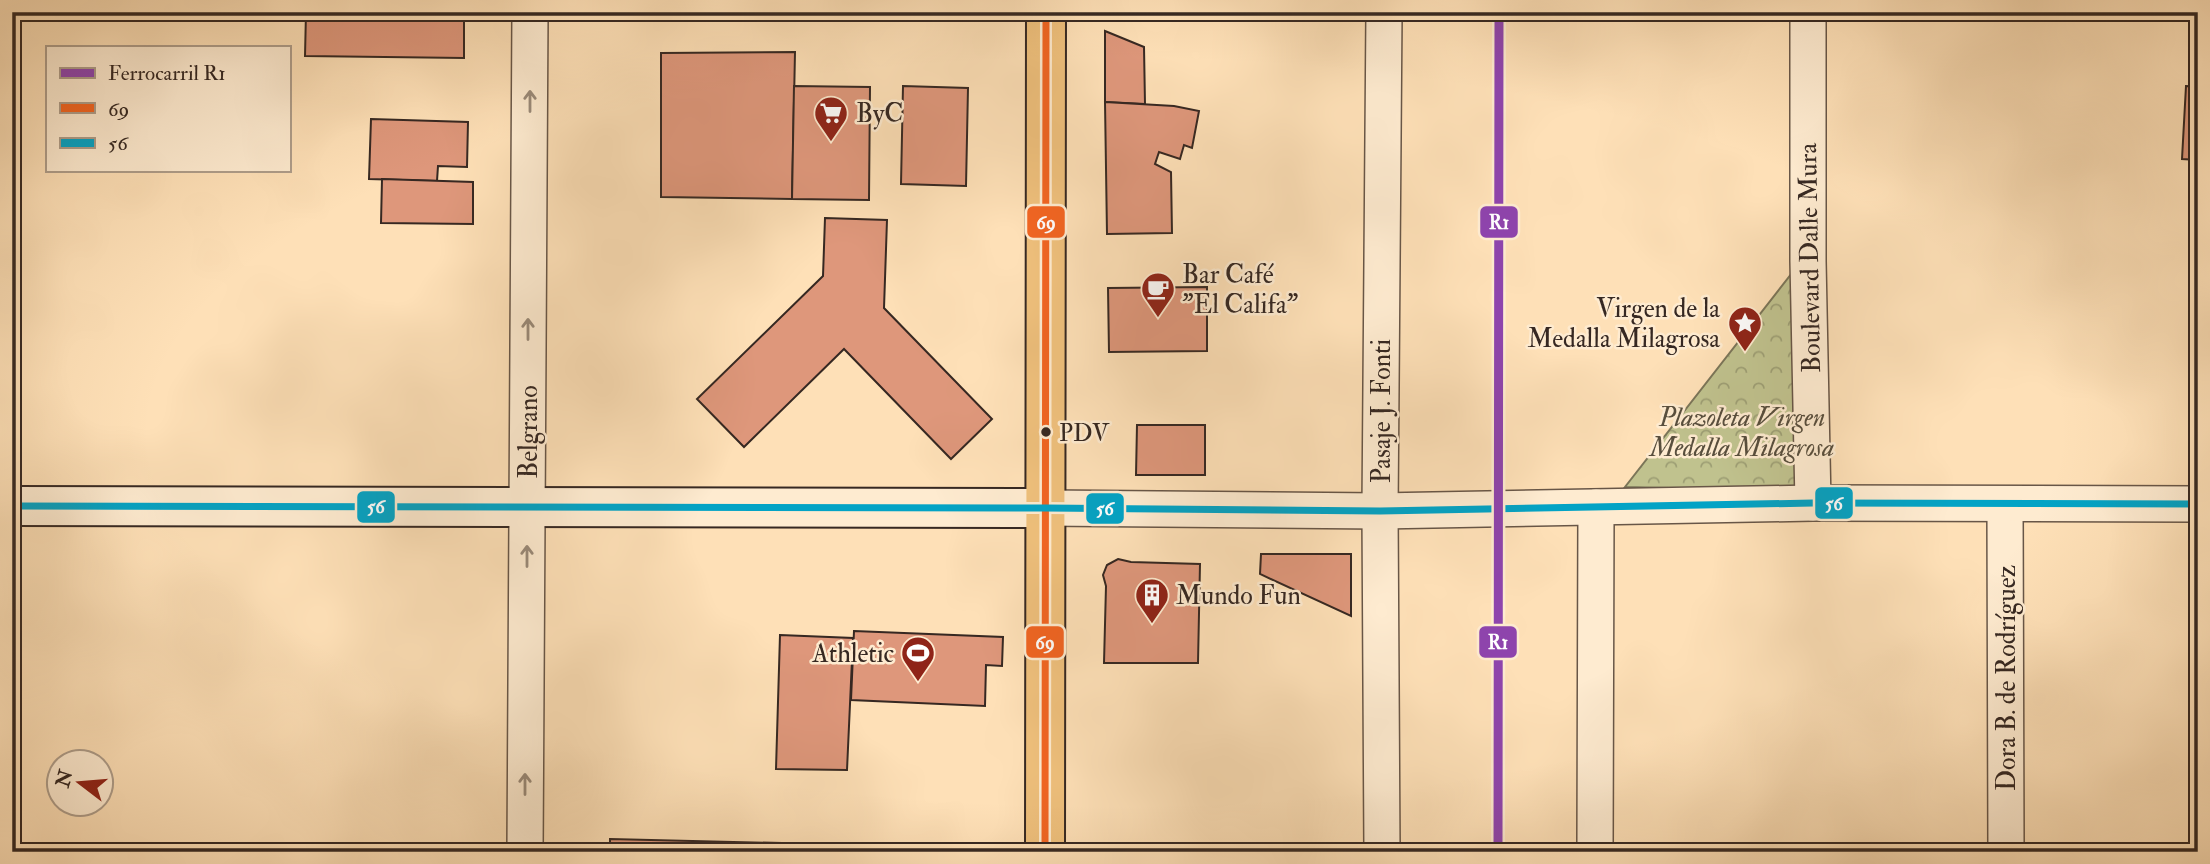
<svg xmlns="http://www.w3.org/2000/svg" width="2210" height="864" viewBox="0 0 2210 864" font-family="'IM FELL Double Pica',serif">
  <defs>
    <pattern id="park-crowns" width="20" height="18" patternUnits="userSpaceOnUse" patternTransform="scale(1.75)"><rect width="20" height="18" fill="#c0c28e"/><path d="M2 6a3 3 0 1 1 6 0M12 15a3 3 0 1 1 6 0" fill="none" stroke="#9d9e74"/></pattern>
  </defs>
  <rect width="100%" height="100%" fill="#fee0b7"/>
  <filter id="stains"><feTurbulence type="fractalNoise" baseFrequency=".00286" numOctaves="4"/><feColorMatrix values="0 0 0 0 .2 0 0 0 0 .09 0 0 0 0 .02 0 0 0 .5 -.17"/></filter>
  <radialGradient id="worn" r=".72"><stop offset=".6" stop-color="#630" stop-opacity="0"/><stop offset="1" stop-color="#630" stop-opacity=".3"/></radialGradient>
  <polygon fill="url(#park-crowns)" stroke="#7b7558" stroke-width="2" points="1792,273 1802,491 1625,487"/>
  <g fill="#de977b" stroke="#362822" stroke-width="2">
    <polygon points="306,12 464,12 464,58 305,56"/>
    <polygon points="1105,31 1144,47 1145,104 1105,102"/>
    <polygon points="795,52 792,199 661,197 661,53"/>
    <polygon points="794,86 870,87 869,200 792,199"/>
    <polygon points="903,86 968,88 966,186 901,184"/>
    <polygon points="2186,86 2198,87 2198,160 2182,159"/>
    <polygon points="1105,102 1174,106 1199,111 1192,148 1184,145 1180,159 1159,152 1155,164 1171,172 1172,233 1107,234"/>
    <polygon points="371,119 468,122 467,167 438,166 437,181 369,179"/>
    <polygon points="382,179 473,182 473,224 381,223"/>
    <polygon points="825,218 887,220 884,308 992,419 951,459 844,349 744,447 697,399 823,276"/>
    <polygon points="1207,287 1207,351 1109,352 1108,288"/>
    <polygon points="1137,425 1205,425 1205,475 1136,475"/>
    <polygon points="1261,554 1351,554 1351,616 1260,574"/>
    <polygon points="1118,559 1131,562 1200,564 1198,663 1104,663 1106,586 1103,575 1107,565"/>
    <polygon points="854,631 1003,637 1002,666 986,665 985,706 851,700"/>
    <polygon points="780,635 853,638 847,770 776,769"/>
    <polygon points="610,839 863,845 863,852 610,852"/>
  </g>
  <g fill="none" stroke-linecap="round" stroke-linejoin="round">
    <g stroke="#685647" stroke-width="38">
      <g id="minor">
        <polyline points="1808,12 1808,261 1813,503"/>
        <polyline points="2005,505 2006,852"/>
        <polyline points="1046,508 1380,511 1813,503 2198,504"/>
        <polyline points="525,852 530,12"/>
        <polyline points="1382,852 1380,511 1384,12"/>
        <polyline points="1595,852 1596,507"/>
      </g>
    </g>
    <g stroke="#362822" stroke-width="42">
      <polyline id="secondary" points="12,506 1046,508"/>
    </g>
    <g stroke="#362822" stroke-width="42">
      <polyline id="trunk" points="1045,852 1046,12"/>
    </g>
    <use href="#minor" stroke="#feebd0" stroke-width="35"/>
    <use href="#secondary" stroke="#feebd0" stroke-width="38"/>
    <use href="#trunk" stroke="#efc07c" stroke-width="38"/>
    <g stroke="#feebd0" stroke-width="12">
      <polyline id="bus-1" points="1045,852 1046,12"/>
    </g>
    <g stroke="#feebd0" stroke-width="12">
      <polyline id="bus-2" points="12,506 1046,508 1380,511 1813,503 2198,504"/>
    </g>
    <use href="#bus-1" stroke="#f26522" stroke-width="7"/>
    <use href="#bus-2" stroke="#03a3c5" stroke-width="7"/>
    <g stroke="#feebd0" stroke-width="14">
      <polyline id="rail-1" points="1498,852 1499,12"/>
    </g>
    <use href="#rail-1" stroke="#8e44ad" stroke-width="9"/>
  </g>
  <defs><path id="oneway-shaft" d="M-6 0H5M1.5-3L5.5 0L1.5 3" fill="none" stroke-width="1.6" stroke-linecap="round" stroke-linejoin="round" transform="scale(1.75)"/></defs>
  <g stroke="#9a8a79">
    <use href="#oneway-shaft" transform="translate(530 101) rotate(-90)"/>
    <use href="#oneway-shaft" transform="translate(528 329) rotate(-90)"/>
    <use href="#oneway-shaft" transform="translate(527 556) rotate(-90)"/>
    <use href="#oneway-shaft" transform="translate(525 784) rotate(-90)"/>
  </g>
  <defs>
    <g id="supermarket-pin" transform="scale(1.75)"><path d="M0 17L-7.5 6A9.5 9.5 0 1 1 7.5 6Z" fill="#8f2418" stroke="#feebd0"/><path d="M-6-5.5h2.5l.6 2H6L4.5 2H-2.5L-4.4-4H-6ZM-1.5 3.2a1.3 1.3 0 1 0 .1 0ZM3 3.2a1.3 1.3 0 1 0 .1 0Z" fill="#fff"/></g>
    <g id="cafe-pin" transform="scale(1.75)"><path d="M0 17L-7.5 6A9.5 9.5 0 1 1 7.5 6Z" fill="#8f2418" stroke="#feebd0"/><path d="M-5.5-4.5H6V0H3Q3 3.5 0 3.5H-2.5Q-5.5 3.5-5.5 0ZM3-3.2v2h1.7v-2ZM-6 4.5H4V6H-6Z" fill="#fff"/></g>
    <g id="sight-pin" transform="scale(1.75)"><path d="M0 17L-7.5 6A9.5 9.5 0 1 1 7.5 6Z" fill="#8f2418" stroke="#feebd0"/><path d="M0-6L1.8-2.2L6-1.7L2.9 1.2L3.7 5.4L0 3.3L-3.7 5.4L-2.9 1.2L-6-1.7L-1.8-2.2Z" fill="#fff"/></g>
    <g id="building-pin" transform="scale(1.75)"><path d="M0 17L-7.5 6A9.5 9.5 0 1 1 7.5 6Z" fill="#8f2418" stroke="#feebd0"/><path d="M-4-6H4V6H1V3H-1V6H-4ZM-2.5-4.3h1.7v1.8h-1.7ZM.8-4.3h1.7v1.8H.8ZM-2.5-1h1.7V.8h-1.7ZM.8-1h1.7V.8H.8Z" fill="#fff"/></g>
    <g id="stadium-pin" transform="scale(1.75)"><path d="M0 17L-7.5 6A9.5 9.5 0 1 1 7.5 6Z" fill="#8f2418" stroke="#feebd0"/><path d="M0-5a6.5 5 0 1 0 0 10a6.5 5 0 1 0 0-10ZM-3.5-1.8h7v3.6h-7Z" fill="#fff"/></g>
  </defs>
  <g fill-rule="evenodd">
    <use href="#supermarket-pin" x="831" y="113"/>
    <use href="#cafe-pin" x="1158" y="289"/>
    <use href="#sight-pin" x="1745" y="323"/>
    <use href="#building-pin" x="1152" y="595"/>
    <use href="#stadium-pin" x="918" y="653"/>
  </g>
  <circle fill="#362822" stroke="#feebd0" stroke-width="2.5" cx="1046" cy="432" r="6"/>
  <g text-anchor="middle" stroke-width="5" stroke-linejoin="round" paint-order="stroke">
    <g font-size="24" fill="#362822" stroke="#feebd0" text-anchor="start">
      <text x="1059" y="441">PDV</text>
    </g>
    <g font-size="26" fill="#362822" stroke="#feebd0" text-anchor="start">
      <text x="856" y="122">ByC</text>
      <text x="1182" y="283">Bar Café<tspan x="1182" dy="30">"El Califa"</tspan></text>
      <text x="1720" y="317" text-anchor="end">Virgen de la<tspan x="1720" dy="30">Medalla Milagrosa</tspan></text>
      <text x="1176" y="604">Mundo Fun</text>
      <text x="894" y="662" text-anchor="end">Athletic</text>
    </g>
    <g font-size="26" fill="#362822" stroke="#feebd0">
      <text transform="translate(1809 258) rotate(-91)" y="9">Boulevard Dalle Mura</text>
      <text transform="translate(1381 411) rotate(-90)" y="9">Pasaje J. Fonti</text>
      <text transform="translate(528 432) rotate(-90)" y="9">Belgrano</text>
      <text transform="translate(2006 678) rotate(-90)" y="9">Dora B. de Rodríguez</text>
    </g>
    <g font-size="26" font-style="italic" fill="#584e3d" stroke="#feebd0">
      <text x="1742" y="426">Plazoleta Virgen<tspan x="1742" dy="30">Medalla Milagrosa</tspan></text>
    </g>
  </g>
  <g stroke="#feebd0" stroke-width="2.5">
    <rect x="1026" y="205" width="40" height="34" rx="7" fill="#f26522"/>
    <rect x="1479" y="205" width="40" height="34" rx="7" fill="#8e44ad"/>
    <rect x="1814" y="486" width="40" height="34" rx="7" fill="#03a3c5"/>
    <rect x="356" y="490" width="40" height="34" rx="7" fill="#03a3c5"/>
    <rect x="1085" y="492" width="40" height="33" rx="7" fill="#03a3c5"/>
    <rect x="1025" y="625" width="40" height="34" rx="7" fill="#f26522"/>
    <rect x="1478" y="625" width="40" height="34" rx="7" fill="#8e44ad"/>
  </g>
  <g font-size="19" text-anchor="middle" font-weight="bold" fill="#fff">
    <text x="1046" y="229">69</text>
    <text x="1499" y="229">R1</text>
    <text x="1834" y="510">56</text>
    <text x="376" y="513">56</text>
    <text x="1105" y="515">56</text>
    <text x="1045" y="649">69</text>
    <text x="1498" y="649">R1</text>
  </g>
  <rect width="2210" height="864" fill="none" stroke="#fee0b7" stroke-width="42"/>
  <rect x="14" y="14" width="2182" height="836" fill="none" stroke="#362822" stroke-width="3.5"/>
  <rect x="21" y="21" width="2168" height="822" fill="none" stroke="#362822" stroke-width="2"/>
  <rect x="46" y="46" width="245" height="126" fill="#feebd0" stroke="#ae9d8a" stroke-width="2"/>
  <rect x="60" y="68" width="35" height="10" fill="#8e44ad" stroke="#ae9d8a" stroke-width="2"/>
  <text x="108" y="80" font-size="21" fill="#362822">Ferrocarril R1</text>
  <rect x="60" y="103" width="35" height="10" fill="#f26522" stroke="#ae9d8a" stroke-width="2"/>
  <text x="108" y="116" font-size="21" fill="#362822">69</text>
  <rect x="60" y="138" width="35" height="10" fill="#03a3c5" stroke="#ae9d8a" stroke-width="2"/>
  <text x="108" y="150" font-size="21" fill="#362822">56</text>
  <g transform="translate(80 783) rotate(286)"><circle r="33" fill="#feebd0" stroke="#ae9d8a" stroke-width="2"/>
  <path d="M0-5L12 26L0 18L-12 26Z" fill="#8f2418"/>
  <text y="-10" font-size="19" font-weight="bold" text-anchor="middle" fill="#362822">N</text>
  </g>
  <rect width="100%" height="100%" filter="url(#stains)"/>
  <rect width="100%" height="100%" fill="url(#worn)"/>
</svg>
